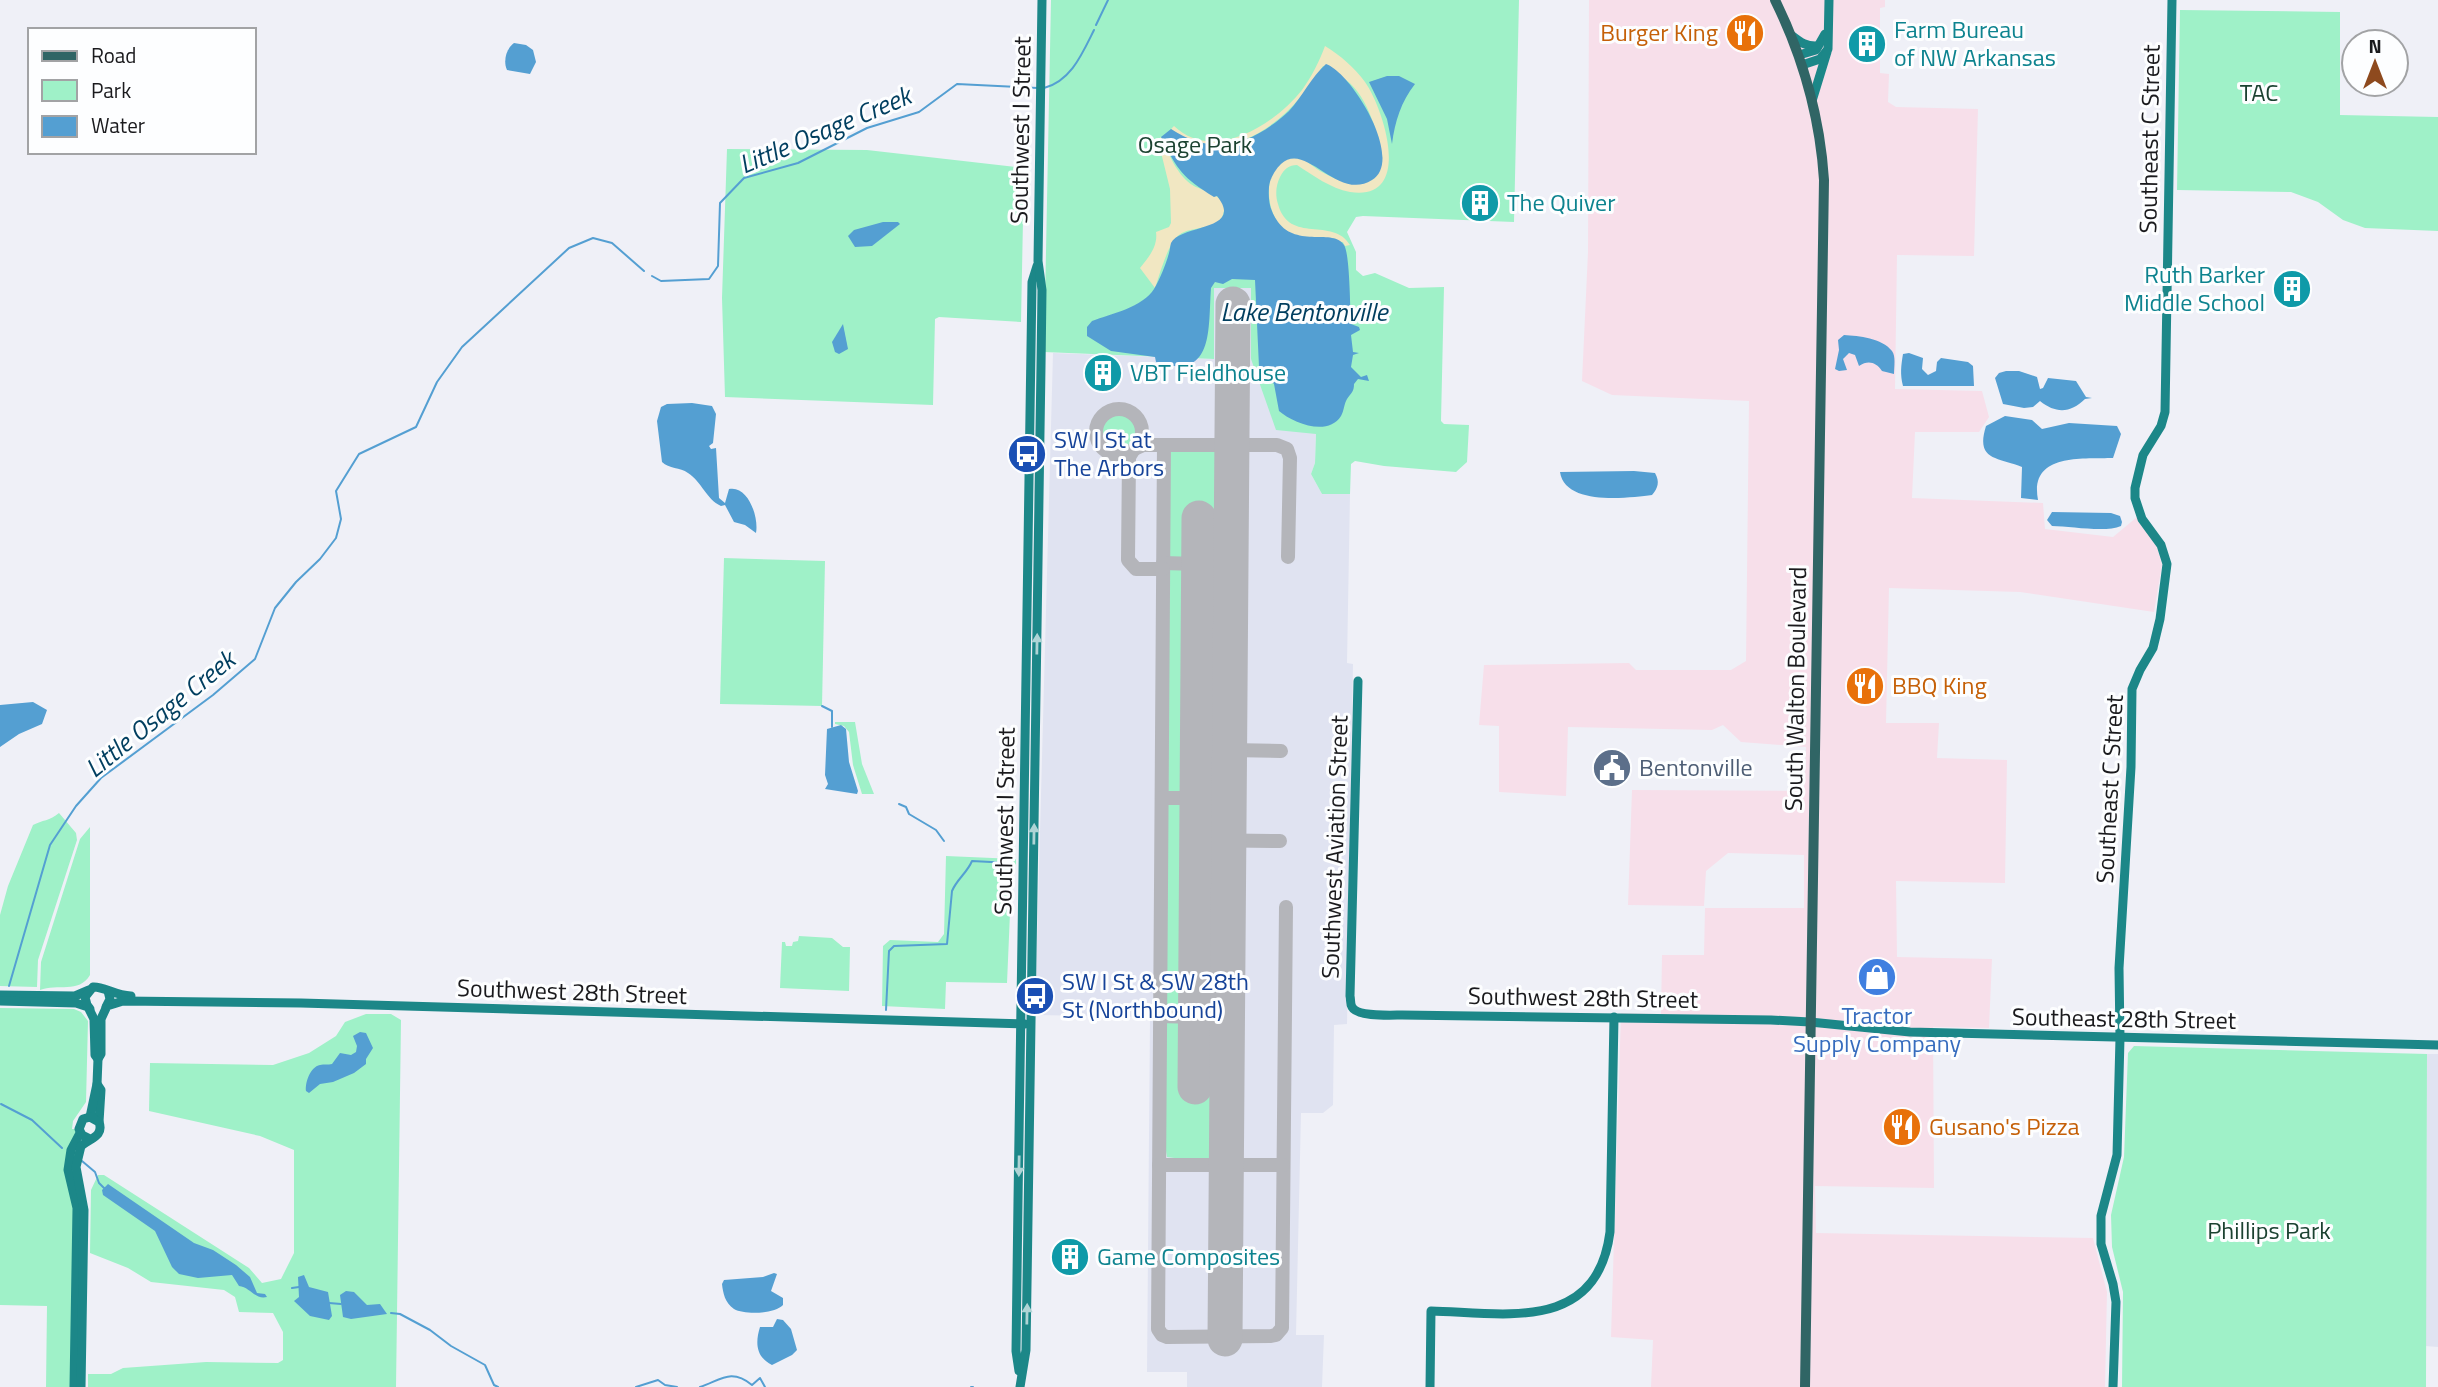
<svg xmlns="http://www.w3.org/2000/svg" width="2438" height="1387" viewBox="0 0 2438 1387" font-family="'Titillium Web',sans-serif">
  <rect width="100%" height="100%" fill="#eff0f7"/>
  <polygon fill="#f7dfea" points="1589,0 1885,0 1885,7 1880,8 1880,73 1889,74 1888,102 1896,107 1978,109 1974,256 1897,255 1895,389 1982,391 1989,417 1979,432 1915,432 1912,498 2043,503 2045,529 2113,537 2137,517 2155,540 2162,565 2154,612 2020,592 1889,588 1886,723 1939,723 1937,758 2007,760 2005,883 1896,881 1897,957 1992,959 1989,1028 1933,1027 1934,1188 1815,1186 1816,1233 2093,1238 2107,1292 2105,1387 1651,1387 1653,1340 1611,1337 1621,1013 1661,1014 1662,955 1704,955 1705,908 1804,908 1804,855 1728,853 1706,871 1704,906 1628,905 1632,790 1804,791 1806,747 1741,742 1723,725 1712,730 1568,727 1566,796 1499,792 1499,726 1479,725 1484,665 1629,663 1636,670 1731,670 1746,661 1749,401 1612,395 1582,381 1588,252"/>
  <g fill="#e0e3f1">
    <polygon points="1214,287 1251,288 1251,359 1316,434 1315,463 1311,474 1322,494 1350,494 1347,663 1353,664 1347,1024 1334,1025 1333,1105 1323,1113 1301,1113 1296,1335 1324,1335 1322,1387 1187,1387 1187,1372 1147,1372 1150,1017 1035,1015 1053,353 1214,359"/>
    <polygon points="2427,1054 2438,1054 2438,1347 2425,1346"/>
  </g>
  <g fill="#9ff1c8">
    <polygon points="1051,0 1519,0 1514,222 1363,216 1356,217 1347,232 1356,252 1356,270 1363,276 1375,273 1409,288 1444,287 1441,421 1444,424 1469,425 1467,462 1456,472 1384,466 1355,461 1351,464 1350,494 1322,494 1311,474 1315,463 1316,434 1276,430 1251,359 1251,288 1214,288 1214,359 1044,352"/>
    <polygon points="2180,10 2340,12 2340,115 2438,117 2438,231 2365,228 2343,220 2318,202 2291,192 2177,190"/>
    <polygon points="727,149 867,150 1024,168 1021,322 939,317 935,319 933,405 725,397 722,298"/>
    <circle cx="1119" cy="432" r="19"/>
    <polygon points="1185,449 1211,449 1217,452 1224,475 1219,1148 1216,1156 1197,1161 1167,1157 1163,1133 1168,483 1171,452"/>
    <polygon points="724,558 825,561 822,706 720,704"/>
    <polygon points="835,722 855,722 862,764 874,794 862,794 853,765 849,732 844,726 835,724"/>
    <path d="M59,813L76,833L77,840L38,960L37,987L0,986V915L8,886L33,825C42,820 50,821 59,813Z"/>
    <path d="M90,827V975C79,994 57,983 40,990L41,962L80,839Z"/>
    <polygon points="946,856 1016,859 1016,864 1012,867 1007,983 946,982 945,1009 882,1006 883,946 890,940 938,942 944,934"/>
    <polygon points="799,936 832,938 843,947 850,947 849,991 780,988 782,942 785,942 786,946 792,946 793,942 798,941"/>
    <polygon points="0,1008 74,1009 81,1012 88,1021 86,1102 73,1121 72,1129 76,1129 72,1387 46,1387 47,1306 0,1305"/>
    <polygon points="366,1014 391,1014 401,1020 396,1387 88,1387 88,1374 111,1374 123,1368 206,1362 278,1363 283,1360 283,1332 273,1313 239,1312 235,1297 224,1290 151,1282 128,1268 90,1253 91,1190 98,1175 104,1175 249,1268 262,1283 281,1279 294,1253 294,1150 260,1136 149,1111 150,1063 273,1065 309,1053 336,1036 345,1022"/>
    <polygon points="2134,1046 2427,1054 2426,1387 2122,1387 2123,1292 2112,1247 2111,1215 2124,1157 2128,1053"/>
  </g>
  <g fill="#f1e7c2">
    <path d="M1325,46C1341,56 1354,67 1365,82C1384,109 1414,202 1350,192C1330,188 1314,176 1297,165C1289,165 1284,169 1280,177C1276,185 1275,195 1278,204C1289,245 1333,216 1350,245L1345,246L1343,242C1325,240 1300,241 1285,230C1264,215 1261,163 1291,157C1303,155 1311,166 1320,171C1332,178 1347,184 1361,184L1381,164C1381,139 1368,96 1346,80C1339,75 1331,71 1323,66C1298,107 1253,154 1200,144C1189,142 1180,135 1171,129L1174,126C1214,164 1275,124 1302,90C1312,76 1319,62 1325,46Z"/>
    <path d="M1161,137C1169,154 1177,176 1194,186C1204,191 1227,196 1224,211C1221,232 1191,225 1179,235C1168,243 1160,274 1155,288L1140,268C1149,257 1158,246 1156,232L1169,227L1171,223L1170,189L1158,140Z"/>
  </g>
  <g fill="#549fd2">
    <path d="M514,43L526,45L533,50L536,62L530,74L507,70C503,61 506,49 514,43Z"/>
    <path d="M1326,64C1352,73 1405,160 1372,180C1337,202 1306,140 1281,164C1275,170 1270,178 1269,187C1268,201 1270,211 1278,222C1297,248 1334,228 1344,245C1350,254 1350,309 1351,324L1359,327L1360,330L1351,335L1353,352L1359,353L1353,355L1351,367L1361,377L1367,375L1369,381L1358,379L1354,384C1354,392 1351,393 1347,399C1344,404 1344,411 1341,416C1328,437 1293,423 1279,411L1274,384L1259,367L1255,280L1232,279L1223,284L1215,282L1211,288C1208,328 1215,382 1156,362L1155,357L1111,351L1087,336V327L1092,321C1111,314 1143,307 1154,289C1160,279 1166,264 1169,253C1170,250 1170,246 1171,243C1181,224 1245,231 1217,196L1214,197C1182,177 1178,171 1161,137L1171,129C1214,157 1252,145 1289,111C1302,97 1312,76 1326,64Z"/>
    <path d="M1387,76H1399L1415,84C1401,102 1395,121 1392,144L1387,119L1369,82Z"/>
    <polygon points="883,222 898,222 900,224 872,246 855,247 848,236 854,230"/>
    <polygon points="843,324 848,349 839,354 835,352 832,342"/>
    <path d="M1844,335C1859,336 1882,338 1892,351C1896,356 1894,367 1894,374L1882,371C1876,362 1868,360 1859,366L1855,355L1849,353L1843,359L1847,370L1839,371L1835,369L1839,350L1838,340Z"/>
    <path d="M1909,353L1923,358L1922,369L1928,375L1936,371L1937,362L1941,358L1968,362L1973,366L1974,386H1903C1900,374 1901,366 1903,354Z"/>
    <path d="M2006,371H2019L2037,377L2040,389L2043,388L2048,378L2076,381L2086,397L2092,398L2085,399C2071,413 2056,414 2040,401L2033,407L2024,408L2003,404L1995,378L1999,373Z"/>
    <path d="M692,403L712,406L716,414L713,443L709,446L711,449L716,448L719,498L725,503L729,489C748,485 759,517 756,533L745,525L734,522L725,505L721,506C706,499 702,482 688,473C680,467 669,469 662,462L657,421L661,407L667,404Z"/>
    <path d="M2005,416L2032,420L2042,429L2069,423L2117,426L2121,434L2113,458C2082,459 2029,453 2038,500L2021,498L2022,467C1998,457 1975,461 1986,426Z"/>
    <path d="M1634,471L1655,473C1660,482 1658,488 1652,495C1628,498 1565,506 1560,472Z"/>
    <path d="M2052,512L2111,513L2120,516L2122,522L2121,526C2105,533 2071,526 2052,526L2047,520Z"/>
    <polygon points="33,702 47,710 42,724 19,734 0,747 0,705"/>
    <polygon points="841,725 846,729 849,762 858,791 857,794 825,789 828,784 825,775 827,729"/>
    <path d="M360,1032L366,1033L373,1048L366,1059V1064L354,1073L333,1082L320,1084L309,1093L306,1091C305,1083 310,1067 320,1065C324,1064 328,1065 332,1064L340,1053L351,1055L356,1052L357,1046L353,1036Z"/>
    <path d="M108,1184L194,1243L213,1250L236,1265L250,1277L257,1293L265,1294L267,1297C255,1300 250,1287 239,1286L232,1275L198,1278L179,1274L172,1267L155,1231L103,1195L102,1190Z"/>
    <path d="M774,1273L777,1274L771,1291L783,1298V1305C774,1314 745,1315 734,1309C725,1303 723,1293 722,1284L724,1280L763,1277Z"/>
    <polygon points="304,1275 309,1287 328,1292 332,1316 329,1320 310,1316 294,1301 299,1297 298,1277"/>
    <polygon points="346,1291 354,1292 367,1305 380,1304 387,1314 351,1319 343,1317 340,1295"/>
    <path d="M777,1319L783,1320L791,1329L797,1350L792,1355L772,1365C756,1357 755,1343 760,1327H773Z"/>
  </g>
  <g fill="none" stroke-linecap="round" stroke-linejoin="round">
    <g stroke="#549fd2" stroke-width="2">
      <polyline points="1096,25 1108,0"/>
      <path d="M1044,88C1071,81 1082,54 1094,30"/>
      <polyline points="652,276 661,281 709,279 718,266 720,203 744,178 798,163 867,128 919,112 957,84 1038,88"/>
      <polyline points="822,706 832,711 832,727"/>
      <polyline points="899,804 906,807 909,814 936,830 944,841"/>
      <polyline points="9,986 50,845 76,806 101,778 213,695 255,659 275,608 296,582 320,559 336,538 341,519 336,491 359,454 416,427 437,382 462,347 569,248 593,238 612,243 644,271"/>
      <path d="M886,1010L889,951L894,946L947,944L952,891C957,879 967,873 972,861L1010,863"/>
      <polyline points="1,1104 32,1120 62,1148"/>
      <polyline points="82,1161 95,1172 99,1183 105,1189"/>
      <polyline points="292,1288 299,1287"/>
      <polyline points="329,1303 341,1304"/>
      <polyline points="391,1313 400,1314 430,1330 451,1346 485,1365 494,1385 498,1387"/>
      <polyline points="636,1387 658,1380 665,1385 677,1387"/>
      <path d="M700,1387C721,1380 731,1368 752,1385L760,1378L765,1387"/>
      <polyline points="971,1387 973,1387"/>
    </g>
    <g stroke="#b4b5ba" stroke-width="14">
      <circle cx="1119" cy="432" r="23"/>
      <polyline points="1164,445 1158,1329 1162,1335 1167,1337 1271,1336 1276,1335 1282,1328 1286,907"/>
      <polyline points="1163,563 1198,564"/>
      <polyline points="1163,569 1136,569 1128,560 1129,457 1134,449 1143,445 1277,445 1287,449 1290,458 1288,557"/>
      <polyline points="1230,750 1281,751"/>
      <polyline points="1162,798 1197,798"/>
      <polyline points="1196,840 1280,841"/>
      <polyline points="1160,1016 1195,1017"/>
      <polyline points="1159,1165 1283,1165"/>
    </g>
    <g stroke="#b4b5ba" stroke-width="35">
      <polyline points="1195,1087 1199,518"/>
      <polyline points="1225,1339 1233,304"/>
    </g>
    <g stroke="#1c8788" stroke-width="9">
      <path d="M1791,35C1800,42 1806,47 1818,46"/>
      <polyline points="1799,55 1816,50 1825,34"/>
      <polyline points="1802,65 1820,59 1828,49 1829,0"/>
      <polyline points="1812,101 1827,52"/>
      <path d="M1358,681L1350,996C1351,1000 1350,1004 1352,1007C1357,1017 1391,1015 1402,1015L1771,1020L1810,1022L1910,1032L2438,1045"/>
      <polyline points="0,995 75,996 89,990"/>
      <polyline points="0,1001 76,1003 88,1007 94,1019 95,1055 98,1059"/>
      <polyline points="106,1007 110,999 108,991"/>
      <path d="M90,1009L87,1005L85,997L93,987C103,986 116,996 131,996"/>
      <polyline points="97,1084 101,1090 99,1122"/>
      <polyline points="90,1117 97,1084 98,1059 101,1054 101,1019 107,1006 123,1001 301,1003 1025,1024"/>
      <polyline points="1019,1371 1016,1351 1018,1201 1032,282 1037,266"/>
      <polyline points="74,1387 77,1208 68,1170 71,1150 80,1133"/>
      <path d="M81,1387L84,1210L76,1167L81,1146C91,1138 104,1136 99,1122L90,1117L83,1119L79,1129L82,1135L90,1139"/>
      <polyline points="1020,1387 1026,1350 1041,366 1042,290 1038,261 1042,0"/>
      <path d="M1430,1387L1431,1311C1505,1313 1597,1333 1610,1232L1614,1017"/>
      <polyline points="2113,1387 2116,1302 2113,1284 2101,1244 2101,1216 2117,1155 2120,1038 2119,968 2131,767 2132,689 2140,670 2153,648 2160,619 2167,564 2161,545 2142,519 2135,498 2135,488 2143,455 2161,426 2165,412 2172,0"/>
    </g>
    <path stroke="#306565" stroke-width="10" d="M1775,0C1803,57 1820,117 1824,180L1805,1387"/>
  </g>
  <defs><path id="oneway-solid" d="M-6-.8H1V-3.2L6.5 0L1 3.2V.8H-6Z" transform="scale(1.75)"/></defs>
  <g fill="#aed4d5">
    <use href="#oneway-solid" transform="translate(1037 644) rotate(-89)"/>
    <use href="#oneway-solid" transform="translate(1034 834) rotate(-89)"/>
    <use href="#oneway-solid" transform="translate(1019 1166) rotate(91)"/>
    <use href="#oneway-solid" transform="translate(1027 1314) rotate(-89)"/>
  </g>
  <defs>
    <g id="restaurant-disc" transform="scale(2.0125)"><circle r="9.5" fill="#e8710a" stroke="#fdfeff"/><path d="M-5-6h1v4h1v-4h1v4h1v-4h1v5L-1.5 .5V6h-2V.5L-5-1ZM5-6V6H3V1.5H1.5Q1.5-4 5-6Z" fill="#fff"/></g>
    <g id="building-disc" transform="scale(2.0125)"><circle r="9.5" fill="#0f9aa8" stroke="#fdfeff"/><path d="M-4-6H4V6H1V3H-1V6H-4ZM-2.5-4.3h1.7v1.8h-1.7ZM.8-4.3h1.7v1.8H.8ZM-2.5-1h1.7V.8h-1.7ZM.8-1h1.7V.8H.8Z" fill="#fff"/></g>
    <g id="bus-disc" transform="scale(2.0125)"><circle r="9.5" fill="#1a4fb4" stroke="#fdfeff"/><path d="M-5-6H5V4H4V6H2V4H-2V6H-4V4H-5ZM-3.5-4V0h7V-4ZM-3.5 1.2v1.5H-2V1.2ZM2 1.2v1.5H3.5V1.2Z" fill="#fff"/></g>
    <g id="civic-disc" transform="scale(2.0125)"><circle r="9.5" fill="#5c6f8a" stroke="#fdfeff"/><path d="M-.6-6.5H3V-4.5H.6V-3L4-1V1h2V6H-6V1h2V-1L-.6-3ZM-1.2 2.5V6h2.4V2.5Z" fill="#fff"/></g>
    <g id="shop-disc" transform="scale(2.0125)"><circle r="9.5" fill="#3f7fe0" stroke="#fdfeff"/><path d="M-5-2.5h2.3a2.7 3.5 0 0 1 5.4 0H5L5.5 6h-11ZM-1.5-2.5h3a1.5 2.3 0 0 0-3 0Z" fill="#fff"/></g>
  </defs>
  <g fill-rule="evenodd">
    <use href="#restaurant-disc" x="1745" y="33"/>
    <use href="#building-disc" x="1867" y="44"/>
    <use href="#building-disc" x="1480" y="203"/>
    <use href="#building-disc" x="2292" y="289"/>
    <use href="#building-disc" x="1103" y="373"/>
    <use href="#bus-disc" x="1027" y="454"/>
    <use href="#restaurant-disc" x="1865" y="686"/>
    <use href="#civic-disc" x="1612" y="768"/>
    <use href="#shop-disc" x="1877" y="977"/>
    <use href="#bus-disc" x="1035" y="996"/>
    <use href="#restaurant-disc" x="1902" y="1127"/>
    <use href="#building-disc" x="1070" y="1257"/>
  </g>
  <g text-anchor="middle" stroke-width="6" stroke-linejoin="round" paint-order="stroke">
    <g font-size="24" fill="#0d838f" stroke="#fdfeff" text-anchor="start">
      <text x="1894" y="38">Farm Bureau<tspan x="1894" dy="28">of NW Arkansas</tspan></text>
      <text x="1507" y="211">The Quiver</text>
      <text x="2265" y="283" text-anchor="end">Ruth Barker<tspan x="2265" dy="28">Middle School</tspan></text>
      <text x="1130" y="381">VBT Fieldhouse</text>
      <text x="1097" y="1265">Game Composites</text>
    </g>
    <g font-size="24" fill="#c56008" stroke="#fdfeff" text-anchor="start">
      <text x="1718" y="41" text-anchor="end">Burger King</text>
      <text x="1892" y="694">BBQ King</text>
      <text x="1929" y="1135">Gusano's Pizza</text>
    </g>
    <g font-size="24" fill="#1b4231" stroke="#fdfeff">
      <text x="2259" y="101">TAC</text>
      <text x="1195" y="153">Osage Park</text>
      <text x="2269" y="1239">Phillips Park</text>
    </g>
    <g font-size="24" fill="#1a1a1d" stroke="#fdfeff">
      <text transform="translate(1021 130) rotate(-89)" y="8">Southwest I Street</text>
      <text transform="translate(2150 139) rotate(-89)" y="8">Southeast C Street</text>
      <text transform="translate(1796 689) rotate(-89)" y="8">South Walton Boulevard</text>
      <text transform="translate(2110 789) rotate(-87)" y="8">Southeast C Street</text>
      <text transform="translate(1005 821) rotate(-89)" y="8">Southwest I Street</text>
      <text transform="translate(1335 847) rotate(-88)" y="8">Southwest Aviation Street</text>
      <text transform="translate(572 992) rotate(2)" y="8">Southwest 28th Street</text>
      <text transform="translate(1583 998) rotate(1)" y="8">Southwest 28th Street</text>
      <text transform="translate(2124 1019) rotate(1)" y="8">Southeast 28th Street</text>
    </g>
    <g font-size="24" fill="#164399" stroke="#fdfeff" text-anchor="start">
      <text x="1054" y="448">SW I St at<tspan x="1054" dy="28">The Arbors</tspan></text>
      <text x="1062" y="990">SW I St &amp; SW 28th<tspan x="1062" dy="28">St (Northbound)</tspan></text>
    </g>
    <g font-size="24" fill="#4e5e75" stroke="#fdfeff" text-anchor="start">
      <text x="1639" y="776">Bentonville</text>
    </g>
    <g font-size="24" fill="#366cbe" stroke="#fdfeff">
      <text x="1877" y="1024">Tractor<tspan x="1877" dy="28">Supply Company</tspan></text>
    </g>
    <g font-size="26" font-style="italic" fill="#003e5f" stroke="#fdfeff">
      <text transform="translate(825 130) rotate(-23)" y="9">Little Osage Creek</text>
      <text x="1304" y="321">Lake Bentonville</text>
      <text transform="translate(160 714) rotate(-39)" y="9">Little Osage Creek</text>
    </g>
  </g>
  <rect x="28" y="28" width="228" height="126" fill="#fdfeff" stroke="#a2a3a5" stroke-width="2"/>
  <rect x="42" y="51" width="35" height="10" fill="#306565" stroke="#a2a3a5" stroke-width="2"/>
  <text x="91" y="63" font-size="21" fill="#1a1a1d">Road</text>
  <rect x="42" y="80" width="35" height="21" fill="#9ff1c8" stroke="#a2a3a5" stroke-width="2"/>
  <text x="91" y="98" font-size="21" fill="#1a1a1d">Park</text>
  <rect x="42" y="116" width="35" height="21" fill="#549fd2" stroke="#a2a3a5" stroke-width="2"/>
  <text x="91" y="133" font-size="21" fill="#1a1a1d">Water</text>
  <g transform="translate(2375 63)"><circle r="33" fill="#fdfeff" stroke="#a2a3a5" stroke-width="2"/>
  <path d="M0-5L12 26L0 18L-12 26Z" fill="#8e4a1e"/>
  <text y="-10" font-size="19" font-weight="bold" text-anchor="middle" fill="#1a1a1d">N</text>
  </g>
</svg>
